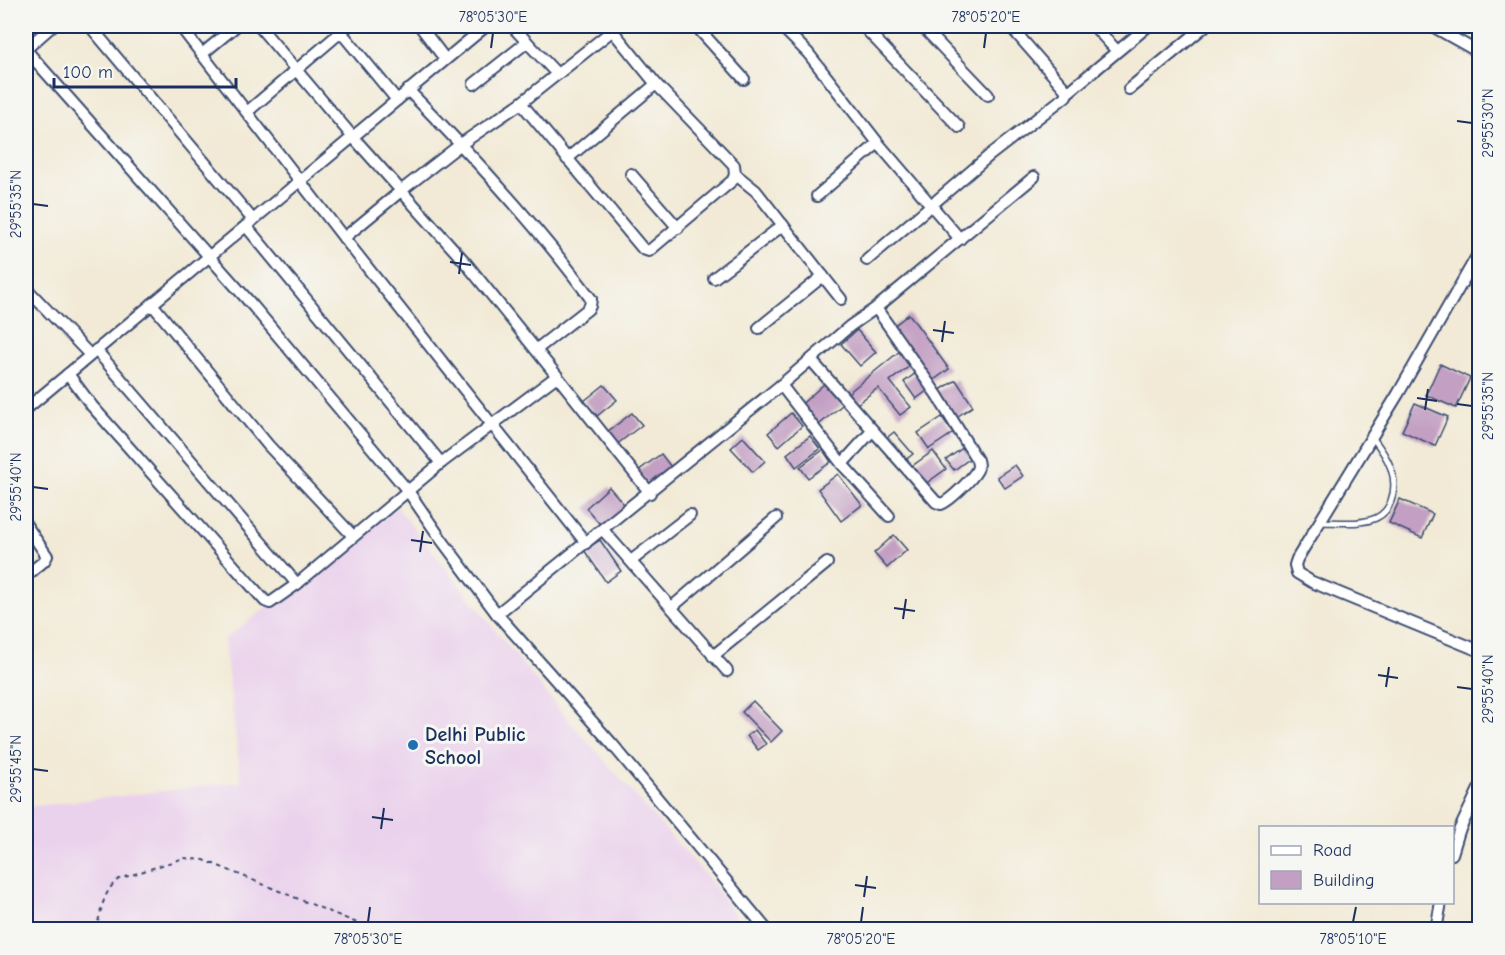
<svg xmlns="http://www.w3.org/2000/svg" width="1505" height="955" viewBox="0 0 1505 955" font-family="'Comic Neue',sans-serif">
  <rect width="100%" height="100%" fill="#f6f6f2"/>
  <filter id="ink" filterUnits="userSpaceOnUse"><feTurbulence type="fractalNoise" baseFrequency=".0167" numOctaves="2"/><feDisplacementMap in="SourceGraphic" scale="12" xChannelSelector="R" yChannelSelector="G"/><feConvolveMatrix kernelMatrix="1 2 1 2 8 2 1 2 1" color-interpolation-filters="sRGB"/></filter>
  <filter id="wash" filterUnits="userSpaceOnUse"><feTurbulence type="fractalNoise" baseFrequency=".008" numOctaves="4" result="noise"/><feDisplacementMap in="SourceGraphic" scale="24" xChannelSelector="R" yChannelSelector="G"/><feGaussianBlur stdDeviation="1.35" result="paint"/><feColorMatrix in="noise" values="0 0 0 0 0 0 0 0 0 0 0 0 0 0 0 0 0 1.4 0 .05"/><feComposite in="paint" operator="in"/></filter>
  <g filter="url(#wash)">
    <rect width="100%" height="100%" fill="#f2ead6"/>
    <polygon fill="#ead1ec" points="397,507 557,707 709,879 745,929 26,929 26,807 241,782 224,640"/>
    <g id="blocks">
      <g fill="#c29fc3">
        <polygon points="909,314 949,369 931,382 891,328"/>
        <polygon points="857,330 876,352 860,366 841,344"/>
        <polygon points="900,351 911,365 890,381 911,407 900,415 878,388 857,404 848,393"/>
        <polygon points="1440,364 1470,378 1456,408 1426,395"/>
        <polygon points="916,373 928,390 916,399 904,382"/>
        <polygon points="956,380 973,406 955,418 937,392"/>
        <polygon points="824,384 842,405 814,429 796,409"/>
        <polygon points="604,385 617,400 597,416 584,401"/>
        <polygon points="1415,403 1448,417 1435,446 1402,431"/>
        <polygon points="632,413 642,425 616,445 607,432"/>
        <polygon points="791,413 802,426 779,446 768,433"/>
        <polygon points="942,417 953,433 929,449 918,433"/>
        <polygon points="894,432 913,454 903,462 884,440"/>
        <polygon points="810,436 820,449 796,467 787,454"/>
        <polygon points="743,437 765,461 753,472 731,448"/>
        <polygon points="964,447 972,457 954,470 946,460"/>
        <polygon points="823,450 831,462 808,478 800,467"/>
        <polygon points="933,451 946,469 921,487 908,469"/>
        <polygon points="661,454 674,471 651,489 638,471"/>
        <polygon points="1015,465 1023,476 1005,488 997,477"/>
        <polygon points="838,474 862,505 841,521 818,489"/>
        <polygon points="609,487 628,509 605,530 586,508"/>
        <polygon points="1400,499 1433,514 1422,538 1389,523"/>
        <polygon points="894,535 907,550 887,568 874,553"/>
        <polygon points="600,540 621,571 606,582 584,550"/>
        <polygon points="753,701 782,731 771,742 742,712"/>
        <polygon points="755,730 766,744 758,750 747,736"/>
      </g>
    </g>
  </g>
  <g filter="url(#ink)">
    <use href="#blocks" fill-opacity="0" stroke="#3b4b70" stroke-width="1.5"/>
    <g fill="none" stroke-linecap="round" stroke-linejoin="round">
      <g stroke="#3b4b70" stroke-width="8">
        <path id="service" d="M1320,522C1337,522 1360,525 1376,518C1383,515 1389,508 1391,501C1400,477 1387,456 1372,437"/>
      </g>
      <g stroke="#3b4b70" stroke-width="14">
        <g id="minor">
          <polyline points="90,26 253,220"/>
          <polyline points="180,26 344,238 586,543"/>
          <polyline points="336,26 397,100"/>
          <polyline points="420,26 445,59"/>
          <polyline points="512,26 557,74"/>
          <polyline points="696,26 744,79"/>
          <polyline points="781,26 808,53 878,143 960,239"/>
          <polyline points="863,26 959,127"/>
          <polyline points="922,26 988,95"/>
          <polyline points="1094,26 1117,51"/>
          <polyline points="1432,26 1480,53"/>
          <polyline points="26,49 52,26"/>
          <polyline points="26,50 253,306 408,491 441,539 497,614 613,745 767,930"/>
          <polyline points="202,54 236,26"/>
          <polyline points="474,84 527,42"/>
          <polyline points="1129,89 1205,26"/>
          <path d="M408,90C473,156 537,225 591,299L590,306L588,309L537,349"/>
          <polyline points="1066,94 1148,26"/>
          <polyline points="521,103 643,249 649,251 733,180 735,174 734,165 656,84"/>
          <polyline points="247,112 348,26"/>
          <polyline points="567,159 656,84 612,30"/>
          <polyline points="631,174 678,228"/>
          <polyline points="735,174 756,191 841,299"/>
          <polyline points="817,196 878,143"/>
          <polyline points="246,226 441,463"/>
          <polyline points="344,238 402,190 461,144 521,103 618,26"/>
          <polyline points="1480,251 1398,394 1297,559 1295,565 1297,573 1312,582 1480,651"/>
          <polyline points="867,260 990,155 1066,96 1066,90 1010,26"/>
          <polyline points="714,278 783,225"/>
          <polyline points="26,288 90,355"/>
          <polyline points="152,304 268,445 353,536"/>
          <polyline points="759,328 823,276"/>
          <polyline points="96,350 297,584"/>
          <path d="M811,360L936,502L941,504C950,501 972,479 977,470C979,466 978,465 977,460L937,395L876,308"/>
          <polyline points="68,374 92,406 265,601 270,603 297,584 441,463 557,376 465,262 352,136 259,26"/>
          <polyline points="557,376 650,493"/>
          <polyline points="781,385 850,326 876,308 1034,177"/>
          <polyline points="26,409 486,26"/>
          <polyline points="842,464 872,431"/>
          <polyline points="26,525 47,556 44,561 26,576"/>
          <polyline points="603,530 727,671"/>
          <polyline points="631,561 690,515"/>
          <polyline points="672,607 776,518"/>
          <polyline points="497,614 781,385 842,464 889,516"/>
          <polyline points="713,656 827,563"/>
          <polyline points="1452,854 1459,831 1480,787"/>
          <polyline points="1436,930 1441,902"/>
        </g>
      </g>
      <path stroke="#3b4b70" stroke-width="2" stroke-dasharray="4.5 4.5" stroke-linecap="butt" d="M96,930C101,912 103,890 119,879L184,858L204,860L374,930"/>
      <use href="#service" stroke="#fff" stroke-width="5"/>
      <use href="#minor" stroke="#fff" stroke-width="10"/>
    </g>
  </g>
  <path fill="none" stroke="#1b2f5e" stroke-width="2" d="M491,48L493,33M984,48L986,33M1457,121L1472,123M33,204L48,206M450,262L471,265M459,274L462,253M933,330L954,333M942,342L945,321M1417,398L1437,401M1457,404L1472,406M1425,410L1428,389M33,487L48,489M411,540L432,543M420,552L423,531M894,608L915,611M903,619L906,599M1378,675L1398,678M1386,687L1389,667M1457,687L1472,689M33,769L48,771M372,817L393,820M381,829L384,808M855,885L876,888M864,897L867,876M368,922L370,907M861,922L863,907M1353,922L1356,907"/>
  <circle fill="#1f6fb2" stroke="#f6f6f2" stroke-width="2" cx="413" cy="745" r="6"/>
  <g text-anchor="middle" stroke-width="6" stroke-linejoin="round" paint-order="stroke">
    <g font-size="20" font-weight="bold" fill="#1b2f5e" stroke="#f6f6f2" text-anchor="start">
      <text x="425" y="741">Delhi Public<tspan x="425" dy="23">School</tspan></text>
    </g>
  </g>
  <rect width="1505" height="955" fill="none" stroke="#f6f6f2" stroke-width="66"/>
  <rect x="1259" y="826" width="195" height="78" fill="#f6f6f2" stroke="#9ea6b7" stroke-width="1.5"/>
  <rect x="1271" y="846" width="30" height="9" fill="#ffffff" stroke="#9ea6b7" stroke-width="1.5"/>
  <text x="1313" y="856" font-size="18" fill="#1b2f5e">Road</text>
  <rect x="1271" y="871" width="30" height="18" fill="#c29fc3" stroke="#9ea6b7" stroke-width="1.5"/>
  <text x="1313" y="886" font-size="18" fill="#1b2f5e">Building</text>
  <path d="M54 78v9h182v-9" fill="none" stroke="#1b2f5e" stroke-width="3"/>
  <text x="63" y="78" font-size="18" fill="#1b2f5e" stroke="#f6f6f2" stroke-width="4.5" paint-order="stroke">100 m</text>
  <rect x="33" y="33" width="1439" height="889" fill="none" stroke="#1b2f5e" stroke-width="2"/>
  <g font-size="15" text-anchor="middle" fill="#1b2f5e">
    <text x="493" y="22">78°05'30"E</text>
    <text x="986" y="22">78°05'20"E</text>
    <text transform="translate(1488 123) rotate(-90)" y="5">29°55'30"N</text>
    <text transform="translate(16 204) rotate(-90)" y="5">29°55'35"N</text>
    <text transform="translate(1488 406) rotate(-90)" y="5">29°55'35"N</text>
    <text transform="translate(16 487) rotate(-90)" y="5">29°55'40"N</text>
    <text transform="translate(1488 689) rotate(-90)" y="5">29°55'40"N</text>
    <text transform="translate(16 769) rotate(-90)" y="5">29°55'45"N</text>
    <text x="368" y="944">78°05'30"E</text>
    <text x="861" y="944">78°05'20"E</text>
    <text x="1353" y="944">78°05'10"E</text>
  </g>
</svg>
